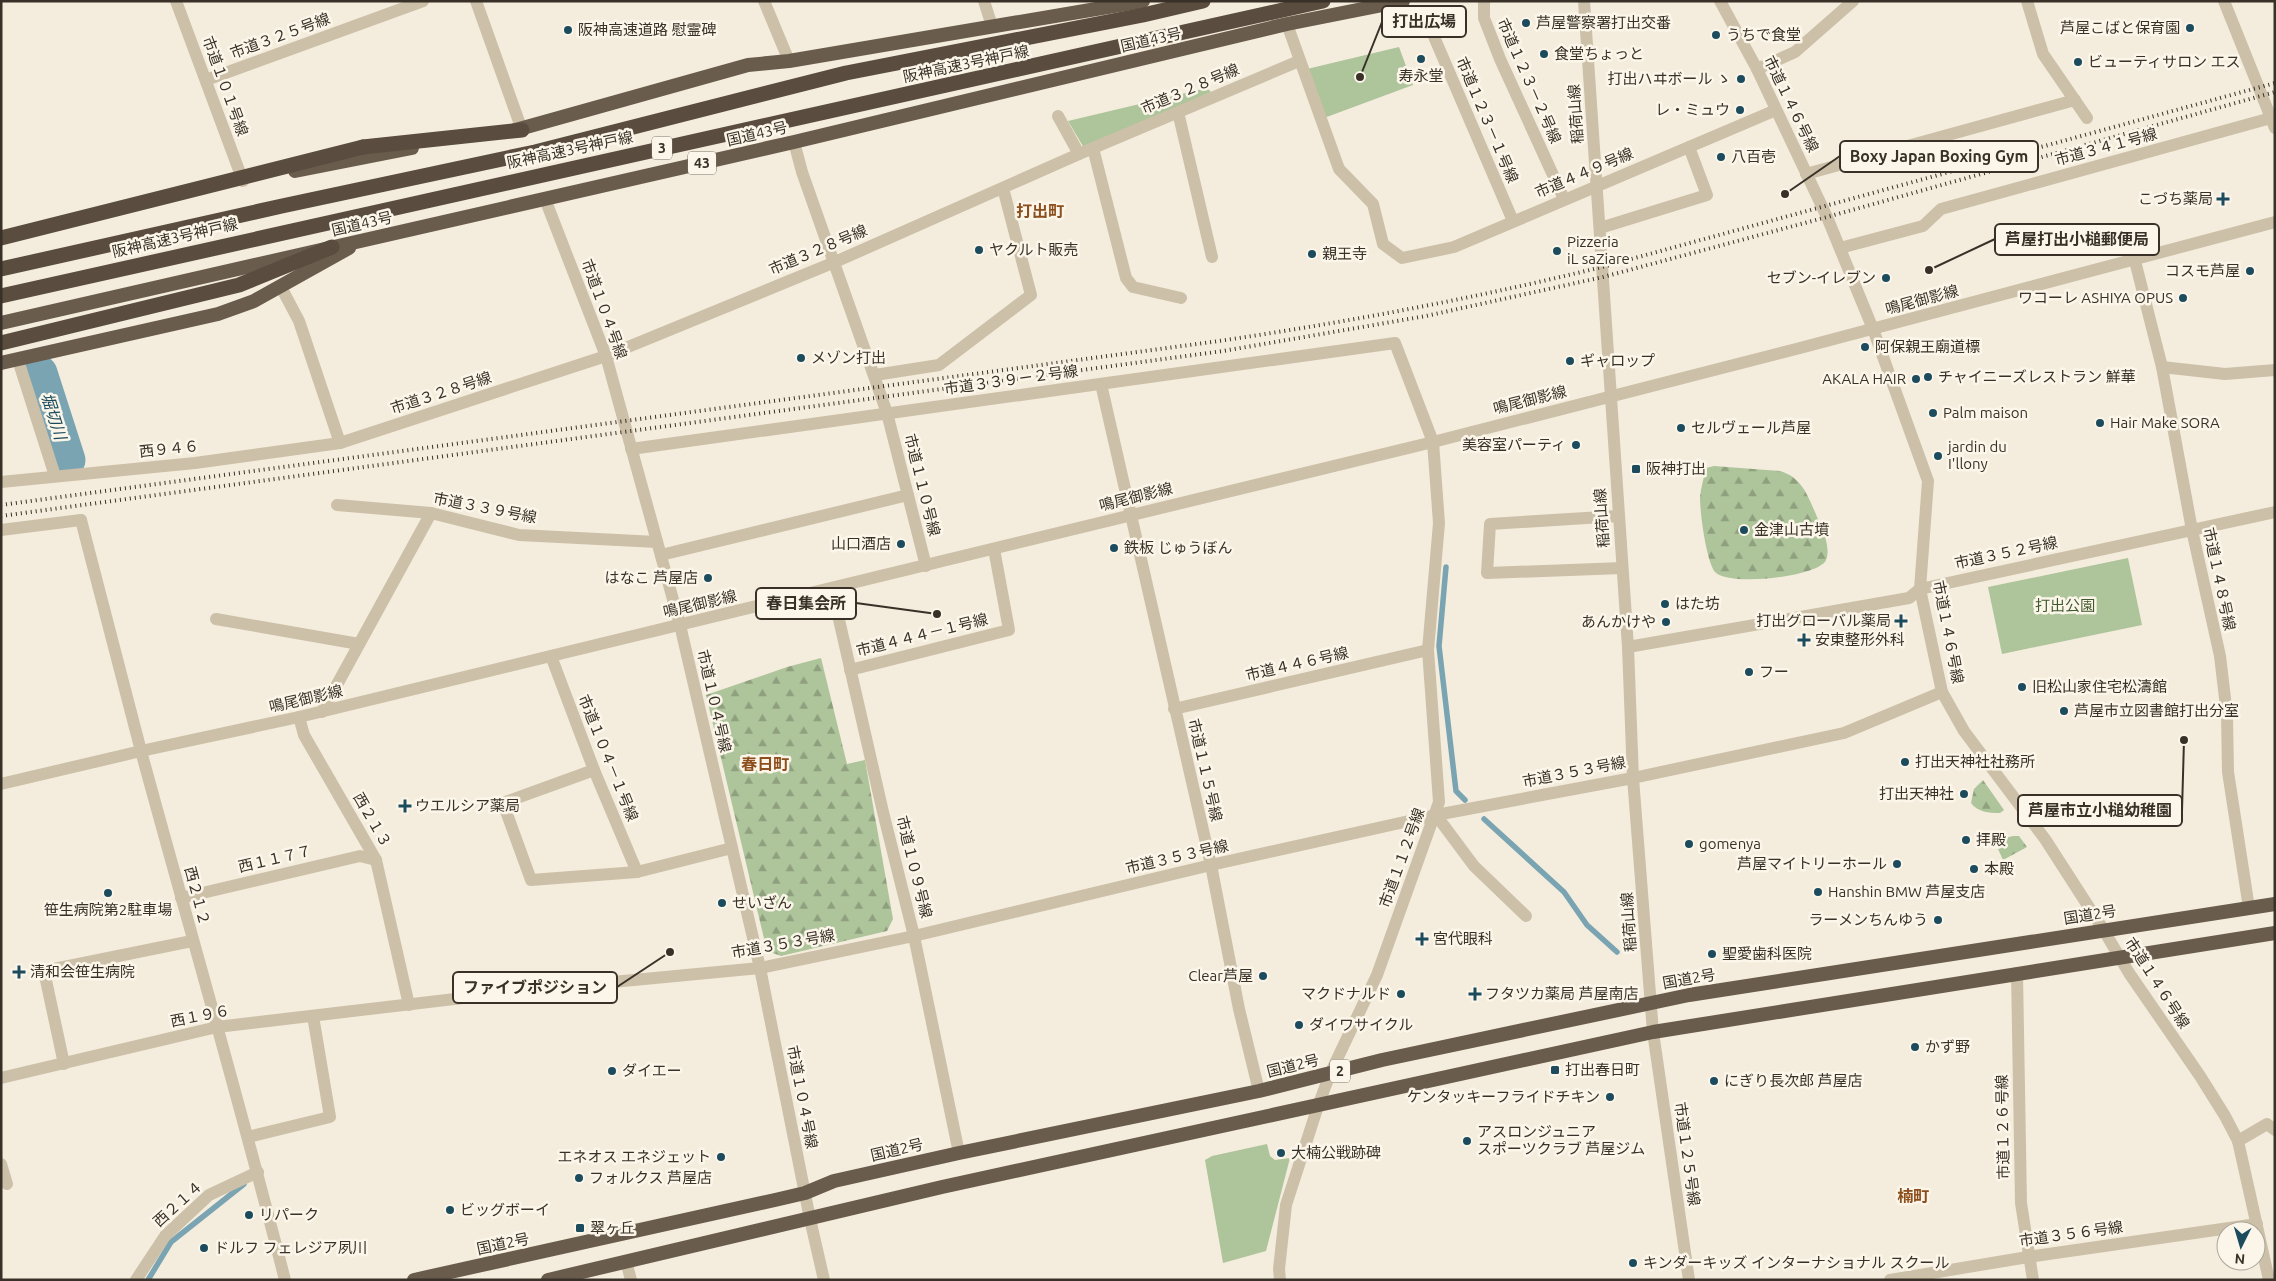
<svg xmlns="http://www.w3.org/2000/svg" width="2276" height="1281" viewBox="0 0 2276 1281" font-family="Ubuntu,'Noto Sans JP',sans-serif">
  <defs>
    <pattern id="forest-firs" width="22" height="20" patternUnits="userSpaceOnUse" patternTransform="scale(1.25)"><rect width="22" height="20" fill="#aec49b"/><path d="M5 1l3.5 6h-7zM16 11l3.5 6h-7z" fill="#8fa07e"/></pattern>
  </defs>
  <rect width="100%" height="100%" fill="#f4eddd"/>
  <g fill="#aec49b">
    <polygon points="1399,47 1413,85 1324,118 1307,69"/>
    <polygon points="1207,88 1211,92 1084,148 1068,121"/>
    <polygon points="2128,558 2142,625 2002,654 1988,587"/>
    <polygon points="1267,1144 1270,1156 1275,1160 1290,1158 1266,1251 1223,1263 1205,1160 1212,1156"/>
  </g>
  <g fill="url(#forest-firs)">
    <path d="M1714,466L1780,471C1801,477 1807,494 1815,512C1820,525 1832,546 1826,560C1819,577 1728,587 1715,572C1706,560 1700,513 1700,497C1701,487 1704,477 1706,468Z"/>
    <polygon points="821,658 847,764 865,760 893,919 887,931 781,956 767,951 706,695 787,667"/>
    <path d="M1983,780L2004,810L2000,813C1989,813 1977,812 1971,803L1974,789Z"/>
    <polygon points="2013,836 2019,836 2027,847 2003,860 1998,849 1999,843 2005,838"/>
  </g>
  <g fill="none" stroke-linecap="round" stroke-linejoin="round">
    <g stroke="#7aa4b2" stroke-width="5.5">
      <polyline points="1446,567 1439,646 1456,791 1465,800"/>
      <polyline points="1484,819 1564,892 1587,925 1617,952"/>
      <polyline points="148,1280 171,1242 244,1184"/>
    </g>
    <polyline stroke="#7aa4b2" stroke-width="35" points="40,373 68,460"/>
    <g stroke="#cdc0a8" stroke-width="12">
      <polyline points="176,1 243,181"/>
      <polyline points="476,1 522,130"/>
      <polyline points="764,1 789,61"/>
      <polyline points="984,1 992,26"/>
      <polyline points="1484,1 1484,18 1500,59 1564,199"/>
      <polyline points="1720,1 1757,69 1827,217 1873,329 1928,481 1920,589 1942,692 1964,731 2045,839 2103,929"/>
      <polyline points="2027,1 2043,54 2087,118"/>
      <polyline points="2224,1 2275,128"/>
      <polyline points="1287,24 1339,169 1373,204 1383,244 1402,258 1454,247 1776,110"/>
      <polyline points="1432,32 1513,221"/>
      <polyline points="1757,69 1795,52 1853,1"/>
      <polyline points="206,80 423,1"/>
      <polyline points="1178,112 1212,257"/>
      <polyline points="1058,116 1079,154"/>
      <polyline points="794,142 802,172 887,413 926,566"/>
      <polyline points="1093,148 1126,278 1133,287 1181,298"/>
      <polyline points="1806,174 2075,100"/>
      <polyline points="545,199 606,356 680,625"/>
      <polyline points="1600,228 1707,195 1689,147"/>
      <polyline points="1840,248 1923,226 1941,209 2271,118"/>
      <polyline points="2135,261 2162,367 2192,530 2220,656 2227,715 2228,772 2249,908"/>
      <polyline points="281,287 299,321 340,443"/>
      <polyline points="18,360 55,476"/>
      <polyline points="2162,367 2225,374 2275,370"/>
      <polyline points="875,375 939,365 1031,295 1003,188"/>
      <polyline points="1101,384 1211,865 1239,1009 1259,1091"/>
      <polyline points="631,449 1395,343 1433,442 1439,523 1428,650 1439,802 1377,975 1330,1074 1318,1106 1286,1205 1279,1269 1280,1280"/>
      <polyline points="1,482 195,463 340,443 606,356 835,262 1079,154 1299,61"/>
      <polyline points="337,505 431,513 519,535 657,542"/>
      <polyline points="1618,516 1490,524 1487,573 1622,568"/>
      <polyline points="1,530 81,520"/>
      <polyline points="661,555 908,495"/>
      <polyline points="832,589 883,812 914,936 959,1153"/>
      <polyline points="216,619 359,644"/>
      <polyline points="1628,647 1909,598 1920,589 2275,512"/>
      <polyline points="551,656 594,770 637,872"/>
      <polyline points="850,670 1009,630 994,549"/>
      <polyline points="1174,709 1428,650"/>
      <polyline points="322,712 431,513"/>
      <polyline points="299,717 304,735 376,860 409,1005"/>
      <path d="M141,751C189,927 240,1103 285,1280"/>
      <polyline points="594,770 503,803 531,880 637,872 732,848"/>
      <polyline points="1436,815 1474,866 1526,916"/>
      <polyline points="181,898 360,856 376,860"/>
      <polyline points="2017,973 2021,1203 2033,1280"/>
      <polyline points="64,1064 44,971 192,941"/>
      <polyline points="1,1078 217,1027 539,989 760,968 914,936 1211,865 1436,815 1633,778 1844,733 1942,692"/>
      <polyline points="248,1137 330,1117 313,1016"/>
      <polyline points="2238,1141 2267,1124 2275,1130"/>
      <polyline points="1,1164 7,1184"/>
      <polyline points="810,1219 824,1280"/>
      <polyline points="626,1261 631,1280"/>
      <polyline points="136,1280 165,1236 209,1195 258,1172"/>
      <polyline points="1890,1280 2028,1257 2257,1224"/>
    </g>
    <g stroke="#cdc0a8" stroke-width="12">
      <polyline points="1584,1 1628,647 1633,778 1653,1032 1689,1280"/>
      <polyline points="81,520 141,751"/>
      <polyline points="680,625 760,968 810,1219"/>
      <polyline points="1,784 141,751 299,717 1433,442 1800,348 2275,222"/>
      <polyline points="2103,929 2129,973 2200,1076 2225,1116 2238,1141 2269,1280"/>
    </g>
    <g stroke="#6a5c4c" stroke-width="14">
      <polyline points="512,131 748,65 789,61 1143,1"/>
      <polyline points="295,171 412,148"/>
      <polyline points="1,323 794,142 1287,24 1403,1"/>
      <polyline points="1,363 218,314 254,301 349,248"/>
      <polyline points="414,1280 775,1200 805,1193 834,1181 959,1153 1259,1091 1382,1060 1689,995 2275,904"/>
      <polyline points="548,1280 942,1187 1653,1032 2275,933"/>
    </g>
    <g stroke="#5a4d3f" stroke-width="15">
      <polyline points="363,147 522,130"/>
      <polyline points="1,269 282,206 535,152 846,73 1143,15 1203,1"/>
      <path d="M1,296C441,194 883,103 1323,1"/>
      <polyline points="1,343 239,285 332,247"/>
    </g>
    <g stroke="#393128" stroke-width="4" stroke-dasharray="1 4" stroke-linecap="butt">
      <path d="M1,505L1219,341C1348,322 1476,298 1602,267L2275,83"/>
      <polyline points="1,516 1223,351 1426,316 1603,277 1827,217 2275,92"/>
    </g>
    <polyline stroke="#5a4d3f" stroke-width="15" points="1,238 363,147"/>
  </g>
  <g fill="#1b4b5d" stroke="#fbf6e9" stroke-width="2">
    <circle cx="1526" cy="23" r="5"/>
    <circle cx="2190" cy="28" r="5"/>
    <circle cx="568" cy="30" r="5"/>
    <circle cx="1716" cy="35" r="5"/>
    <circle cx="1544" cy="54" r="5"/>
    <circle cx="1421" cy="59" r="5"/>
    <circle cx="2078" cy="62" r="5"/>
    <circle cx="1741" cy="79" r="5"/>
    <circle cx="1740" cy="110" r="5"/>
    <circle cx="1721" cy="157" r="5"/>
    <path d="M2220.5 191.5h5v5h5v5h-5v5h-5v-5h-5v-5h5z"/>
    <circle cx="979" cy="250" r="5"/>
    <circle cx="1557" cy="251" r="5"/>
    <circle cx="1312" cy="254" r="5"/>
    <circle cx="2250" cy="271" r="5"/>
    <circle cx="1886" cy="278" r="5"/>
    <circle cx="2183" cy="298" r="5"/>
    <circle cx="1865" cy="347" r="5"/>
    <circle cx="801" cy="358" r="5"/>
    <circle cx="1570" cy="361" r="5"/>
    <circle cx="1928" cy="377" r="5"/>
    <circle cx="1916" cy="379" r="5"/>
    <circle cx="1933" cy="413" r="5"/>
    <circle cx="2100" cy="423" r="5"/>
    <circle cx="1681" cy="428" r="5"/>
    <circle cx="1576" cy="445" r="5"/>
    <circle cx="1938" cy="456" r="5"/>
    <rect x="1631" y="464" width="10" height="10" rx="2.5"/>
    <circle cx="1744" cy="530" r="5"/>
    <circle cx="901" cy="544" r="5"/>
    <circle cx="1114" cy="548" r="5"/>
    <circle cx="708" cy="578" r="5"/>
    <circle cx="1665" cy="604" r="5"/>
    <path d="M1898.5 613.5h5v5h5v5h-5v5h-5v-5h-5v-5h5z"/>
    <circle cx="1666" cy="622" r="5"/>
    <path d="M1801.5 632.5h5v5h5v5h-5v5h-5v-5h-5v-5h5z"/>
    <circle cx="1749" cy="672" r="5"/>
    <circle cx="2022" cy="687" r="5"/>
    <circle cx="2064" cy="711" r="5"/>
    <circle cx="1905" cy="762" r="5"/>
    <circle cx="1964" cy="794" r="5"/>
    <path d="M402.5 798.5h5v5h5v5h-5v5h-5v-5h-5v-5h5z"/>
    <circle cx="1966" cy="840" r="5"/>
    <circle cx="1689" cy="844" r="5"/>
    <circle cx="1897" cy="864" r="5"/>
    <circle cx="1974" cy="869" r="5"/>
    <circle cx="1818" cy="892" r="5"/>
    <circle cx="108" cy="893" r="5"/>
    <circle cx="722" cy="903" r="5"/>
    <circle cx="1938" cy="920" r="5"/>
    <path d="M1419.5 931.5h5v5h5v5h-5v5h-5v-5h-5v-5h5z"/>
    <circle cx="1712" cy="954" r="5"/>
    <path d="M16.5 964.5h5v5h5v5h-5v5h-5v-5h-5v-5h5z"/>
    <circle cx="1263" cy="976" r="5"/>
    <circle cx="1401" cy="994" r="5"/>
    <path d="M1472.5 986.5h5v5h5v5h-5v5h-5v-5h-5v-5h5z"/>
    <circle cx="1299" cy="1025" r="5"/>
    <circle cx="1915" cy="1047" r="5"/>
    <rect x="1550" y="1065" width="10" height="10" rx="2.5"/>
    <circle cx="612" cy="1071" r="5"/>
    <circle cx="1714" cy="1081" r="5"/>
    <circle cx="1610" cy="1097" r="5"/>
    <circle cx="1467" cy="1141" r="5"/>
    <circle cx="1281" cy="1153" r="5"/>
    <circle cx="721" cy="1157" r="5"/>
    <circle cx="579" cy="1178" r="5"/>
    <circle cx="450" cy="1210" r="5"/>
    <circle cx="249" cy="1215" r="5"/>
    <rect x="575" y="1223" width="10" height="10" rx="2.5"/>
    <circle cx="204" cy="1248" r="5"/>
    <circle cx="1633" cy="1263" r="5"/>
  </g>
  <g text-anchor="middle" stroke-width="5" stroke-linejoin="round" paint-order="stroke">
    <g fill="#fbf6e9" stroke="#736c62" stroke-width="1">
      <rect x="652" y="136.5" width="20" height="23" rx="4"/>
      <rect x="688" y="151.5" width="28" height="23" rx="4"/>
      <rect x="1330" y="1059.5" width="20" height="23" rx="4"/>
    </g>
    <g font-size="14" font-weight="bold" fill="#393128">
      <text x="662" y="153">3</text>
      <text x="702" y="168">43</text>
      <text x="1340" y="1076">2</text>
    </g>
    <g font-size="15" fill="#393128" stroke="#fbf6e9" text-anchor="start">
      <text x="1536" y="28">芦屋警察署打出交番</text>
      <text x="2180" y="33" text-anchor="end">芦屋こばと保育園</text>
      <text x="578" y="35">阪神高速道路 慰霊碑</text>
      <text x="1726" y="40">うちで食堂</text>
      <text x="1554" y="59">食堂ちょっと</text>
      <text x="2088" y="67">ビューティサロン エス</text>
      <text x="1421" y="81" text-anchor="middle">寿永堂</text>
      <text x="1731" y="84" text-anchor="end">打出ハヰボール ゝ</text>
      <text x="1730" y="115" text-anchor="end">レ・ミュウ</text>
      <text x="1731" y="162">八百壱</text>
      <text x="2213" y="204" text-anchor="end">こづち薬局</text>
      <text x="1567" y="247">Pizzeria<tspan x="1567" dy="17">iL saZiare</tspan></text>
      <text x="989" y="255">ヤクルト販売</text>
      <text x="1322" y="259">親王寺</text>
      <text x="2240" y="276" text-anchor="end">コスモ芦屋</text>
      <text x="1876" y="283" text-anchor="end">セブン-イレブン</text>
      <text x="2173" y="303" text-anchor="end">ワコーレ ASHIYA OPUS</text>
      <text x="1875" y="352">阿保親王廟道標</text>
      <text x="811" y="363">メゾン打出</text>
      <text x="1580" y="366">ギャロップ</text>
      <text x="1938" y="382">チャイニーズレストラン 鮮華</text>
      <text x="1906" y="384" text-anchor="end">AKALA HAIR</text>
      <text x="1943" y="418">Palm maison</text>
      <text x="2110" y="428">Hair Make SORA</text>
      <text x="1691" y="433">セルヴェール芦屋</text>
      <text x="1566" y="450" text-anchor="end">美容室パーティ</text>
      <text x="1948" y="452">jardin du<tspan x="1948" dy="17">I'llony</tspan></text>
      <text x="1646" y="474">阪神打出</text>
      <text x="1754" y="535">金津山古墳</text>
      <text x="891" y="549" text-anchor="end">山口酒店</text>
      <text x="1124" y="553">鉄板 じゅうぼん</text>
      <text x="698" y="583" text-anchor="end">はなこ 芦屋店</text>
      <text x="1675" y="609">はた坊</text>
      <text x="1891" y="626" text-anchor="end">打出グローバル薬局</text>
      <text x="1656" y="627" text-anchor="end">あんかけや</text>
      <text x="1815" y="645">安東整形外科</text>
      <text x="1759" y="677">フー</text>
      <text x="2032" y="692">旧松山家住宅松濤館</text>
      <text x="2074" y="716">芦屋市立図書館打出分室</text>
      <text x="1915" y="767">打出天神社社務所</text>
      <text x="1954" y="799" text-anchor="end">打出天神社</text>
      <text x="415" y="811">ウエルシア薬局</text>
      <text x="1976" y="845">拝殿</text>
      <text x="1699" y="849">gomenya</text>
      <text x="1887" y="869" text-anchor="end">芦屋マイトリーホール</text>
      <text x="1984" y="874">本殿</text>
      <text x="1828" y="897">Hanshin BMW 芦屋支店</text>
      <text x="732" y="908">せいざん</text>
      <text x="108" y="915" text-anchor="middle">笹生病院第2駐車場</text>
      <text x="1928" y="925" text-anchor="end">ラーメンちんゆう</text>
      <text x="1433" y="944">宮代眼科</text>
      <text x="1722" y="959">聖愛歯科医院</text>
      <text x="30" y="977">清和会笹生病院</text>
      <text x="1253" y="981" text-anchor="end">Clear芦屋</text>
      <text x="1391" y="999" text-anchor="end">マクドナルド</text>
      <text x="1485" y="999">フタツカ薬局 芦屋南店</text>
      <text x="1309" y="1030">ダイワサイクル</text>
      <text x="1925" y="1052">かず野</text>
      <text x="1565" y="1075">打出春日町</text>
      <text x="622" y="1076">ダイエー</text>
      <text x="1724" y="1086">にぎり長次郎 芦屋店</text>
      <text x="1600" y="1102" text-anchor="end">ケンタッキーフライドチキン</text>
      <text x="1477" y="1137">アスロンジュニア<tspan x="1477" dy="17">スポーツクラブ 芦屋ジム</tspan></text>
      <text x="1291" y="1158">大楠公戦跡碑</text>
      <text x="711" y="1162" text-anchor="end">エネオス エネジェット</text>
      <text x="589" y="1183">フォルクス 芦屋店</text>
      <text x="460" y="1215">ビッグボーイ</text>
      <text x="259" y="1220">リパーク</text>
      <text x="590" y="1233">翠ヶ丘</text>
      <text x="214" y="1253">ドルフ フェレジア夙川</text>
      <text x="1643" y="1268">キンダーキッズ インターナショナル スクール</text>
    </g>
    <g font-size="15" fill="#393128" stroke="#fbf6e9">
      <text transform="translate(280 36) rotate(-20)" y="5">市道３２５号線</text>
      <text transform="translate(1151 40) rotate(-13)" y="5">国道43号</text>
      <text transform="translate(966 64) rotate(-12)" y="5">阪神高速3号神戸線</text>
      <text transform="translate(1529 81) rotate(66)" y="5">市道１２３－２号線</text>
      <text transform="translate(225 86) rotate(70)" y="5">市道１０１号線</text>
      <text transform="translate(1190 89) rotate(-23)" y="5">市道３２８号線</text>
      <text transform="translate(1791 104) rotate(64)" y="5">市道１４６号線</text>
      <text transform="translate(1576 114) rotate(-94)" y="5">稲荷山線</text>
      <text transform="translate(1487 120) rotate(67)" y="5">市道１２３－１号線</text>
      <text transform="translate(757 134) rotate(-13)" y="5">国道43号</text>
      <text transform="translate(2106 147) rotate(-15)" y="5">市道３４１号線</text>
      <text transform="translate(570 150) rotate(-12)" y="5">阪神高速3号神戸線</text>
      <text transform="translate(1584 173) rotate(-23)" y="5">市道４４９号線</text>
      <text transform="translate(362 224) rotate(-13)" y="5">国道43号</text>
      <text transform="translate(175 238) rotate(-13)" y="5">阪神高速3号神戸線</text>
      <text transform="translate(818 250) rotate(-23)" y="5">市道３２８号線</text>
      <text transform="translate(1922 300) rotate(-15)" y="5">鳴尾御影線</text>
      <text transform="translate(604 309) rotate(70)" y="5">市道１０４号線</text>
      <text transform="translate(1011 380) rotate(-8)" y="5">市道３３９－２号線</text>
      <text transform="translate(441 393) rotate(-18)" y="5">市道３２８号線</text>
      <text transform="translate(1530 400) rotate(-14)" y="5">鳴尾御影線</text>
      <text transform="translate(169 449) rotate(-6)" y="5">西９４６</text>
      <text transform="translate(922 485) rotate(76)" y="5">市道１１０号線</text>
      <text transform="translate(1136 497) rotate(-14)" y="5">鳴尾御影線</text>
      <text transform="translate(485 508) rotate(11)" y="5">市道３３９号線</text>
      <text transform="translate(1602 518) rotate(-94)" y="5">稲荷山線</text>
      <text transform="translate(2006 553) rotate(-12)" y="5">市道３５２号線</text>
      <text transform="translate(2219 579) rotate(78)" y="5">市道１４８号線</text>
      <text transform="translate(700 604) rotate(-13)" y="5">鳴尾御影線</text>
      <text transform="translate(1948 632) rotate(79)" y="5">市道１４６号線</text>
      <text transform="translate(922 635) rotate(-14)" y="5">市道４４４－１号線</text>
      <text transform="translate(1297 664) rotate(-13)" y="5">市道４４６号線</text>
      <text transform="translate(306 699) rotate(-13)" y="5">鳴尾御影線</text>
      <text transform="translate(714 701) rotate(77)" y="5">市道１０４号線</text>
      <text transform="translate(608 758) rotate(68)" y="5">市道１０４－１号線</text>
      <text transform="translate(1205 770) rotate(77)" y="5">市道１１５号線</text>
      <text transform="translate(1574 772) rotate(-11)" y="5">市道３５３号線</text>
      <text transform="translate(372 820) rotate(60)" y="5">西２１３</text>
      <text transform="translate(1177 857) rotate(-13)" y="5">市道３５３号線</text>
      <text transform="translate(1402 858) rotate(-70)" y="5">市道１１２号線</text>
      <text transform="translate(275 859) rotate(-13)" y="5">西１１７７</text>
      <text transform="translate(914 867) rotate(76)" y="5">市道１０９号線</text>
      <text transform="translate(197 896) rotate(75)" y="5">西２１２</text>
      <text transform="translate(2090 915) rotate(-9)" y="5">国道2号</text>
      <text transform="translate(1629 922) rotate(-94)" y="5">稲荷山線</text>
      <text transform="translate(783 944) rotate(-10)" y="5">市道３５３号線</text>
      <text transform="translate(1689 979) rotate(-10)" y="5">国道2号</text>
      <text transform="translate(2157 983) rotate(57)" y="5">市道１４６号線</text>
      <text transform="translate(200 1016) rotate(-11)" y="5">西１９６</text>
      <text transform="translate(1293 1066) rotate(-14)" y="5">国道2号</text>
      <text transform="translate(802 1097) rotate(79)" y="5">市道１０４号線</text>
      <text transform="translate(2003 1127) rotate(-91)" y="5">市道１２６号線</text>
      <text transform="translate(897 1150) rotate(-13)" y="5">国道2号</text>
      <text transform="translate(1687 1154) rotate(82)" y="5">市道１２５号線</text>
      <text transform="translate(178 1204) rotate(-42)" y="5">西２１４</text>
      <text transform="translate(2071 1234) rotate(-8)" y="5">市道３５６号線</text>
      <text transform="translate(503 1244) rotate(-12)" y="5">国道2号</text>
    </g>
    <g font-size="15" fill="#3e582b" stroke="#fbf6e9">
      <text x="2065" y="611">打出公園</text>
    </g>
    <g font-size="16" font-weight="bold" fill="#8c4e1d" stroke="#fbf6e9">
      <text x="1040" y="217">打出町</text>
      <text x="765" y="770">春日町</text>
      <text x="1913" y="1202">楠町</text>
    </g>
    <g font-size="16" font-style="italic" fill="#1b4b5d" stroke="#fbf6e9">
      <text transform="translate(54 416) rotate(72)" y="6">堀切川</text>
    </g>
  </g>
  <path fill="none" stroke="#393128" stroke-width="2" d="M1360 77L1382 22M1785 194L1840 156M1929 270L1995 239M937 614L856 603M2184 740L2182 811M670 952L617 987"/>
  <g fill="#393128" stroke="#fbf6e9" stroke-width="2">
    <circle cx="1360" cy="77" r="5"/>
    <circle cx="1785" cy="194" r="5"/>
    <circle cx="1929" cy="270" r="5"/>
    <circle cx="937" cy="614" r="5"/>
    <circle cx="2184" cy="740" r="5"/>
    <circle cx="670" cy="952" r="5"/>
  </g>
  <g fill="#fbf6e9" stroke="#393128" stroke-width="2">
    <rect x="1382" y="6" width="84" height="31" rx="5"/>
    <rect x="1840" y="141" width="198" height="31" rx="5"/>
    <rect x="1995" y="224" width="164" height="31" rx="5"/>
    <rect x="756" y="588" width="100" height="31" rx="5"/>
    <rect x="2018" y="795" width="164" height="31" rx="5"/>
    <rect x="453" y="972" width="164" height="31" rx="5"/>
  </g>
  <g font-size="16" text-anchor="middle" font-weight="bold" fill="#393128">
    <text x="1424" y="27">打出広場</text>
    <text x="1939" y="162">Boxy Japan Boxing Gym</text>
    <text x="2077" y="245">芦屋打出小槌郵便局</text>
    <text x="806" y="609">春日集会所</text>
    <text x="2100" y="816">芦屋市立小槌幼稚園</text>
    <text x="535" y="993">ファイブポジション</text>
  </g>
  <rect width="2276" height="1281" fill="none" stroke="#393128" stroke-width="5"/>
  <g transform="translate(2241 1246) rotate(185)"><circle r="24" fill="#fbf6e9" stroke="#ada79c"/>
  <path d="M0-4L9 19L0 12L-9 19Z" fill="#1b4b5d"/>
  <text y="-8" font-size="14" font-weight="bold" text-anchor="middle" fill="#393128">N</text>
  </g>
</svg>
